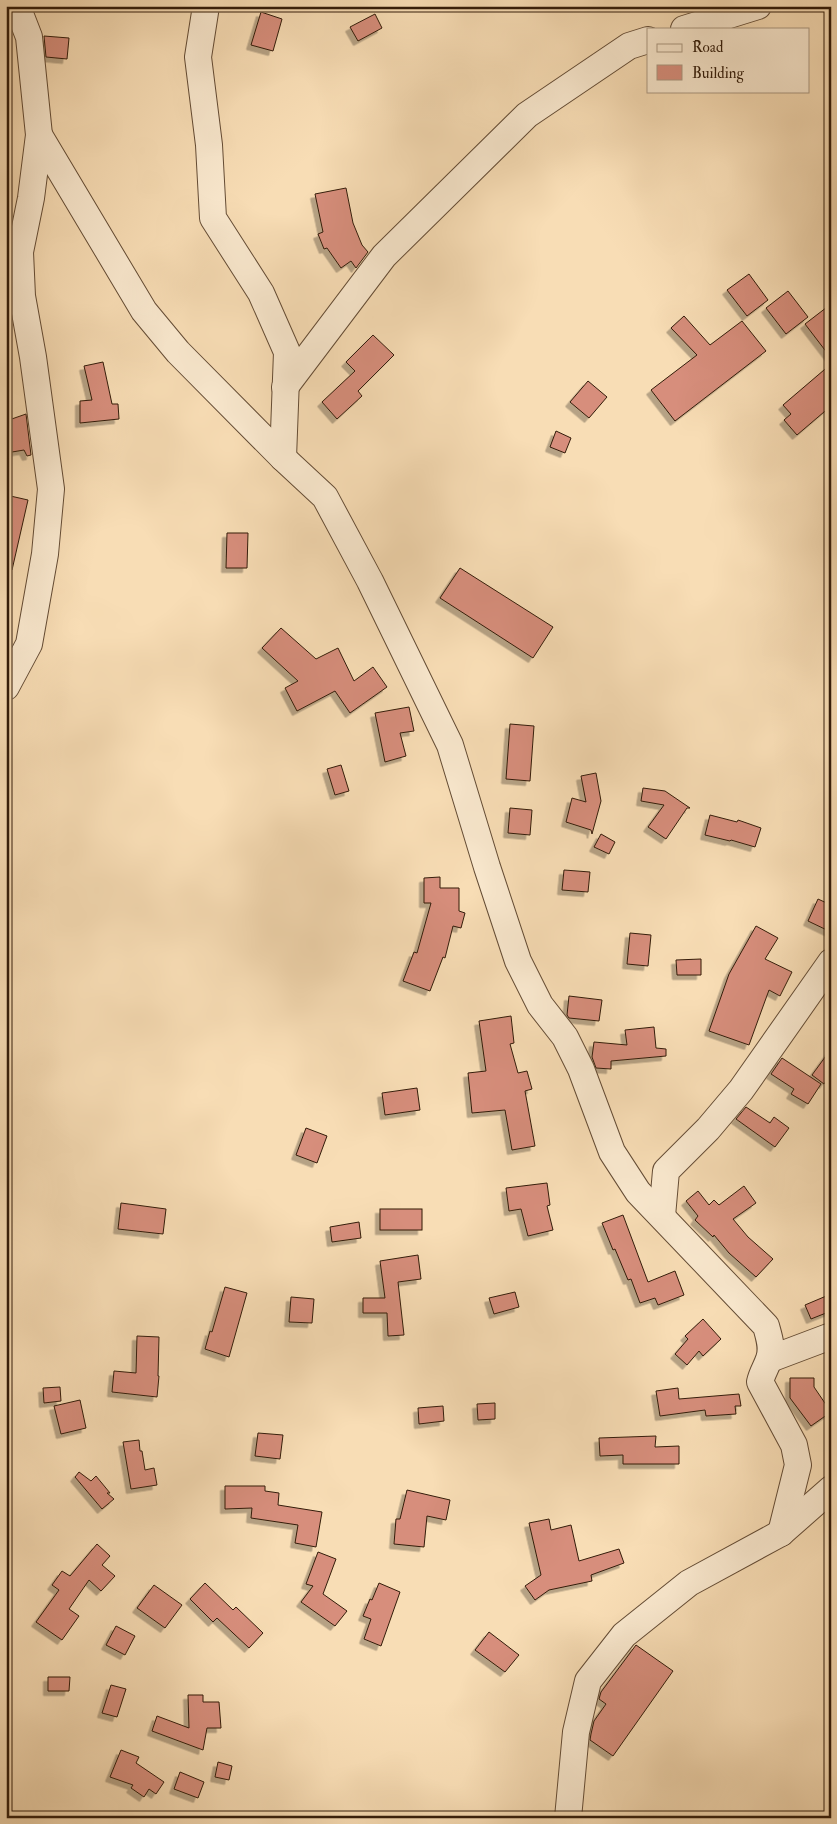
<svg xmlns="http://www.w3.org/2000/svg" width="837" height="1824" viewBox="0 0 837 1824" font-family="'IM FELL Double Pica',serif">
  <defs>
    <filter id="shadow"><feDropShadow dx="-4.5" dy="4.5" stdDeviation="0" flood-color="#0004"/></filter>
  </defs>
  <rect width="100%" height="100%" fill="#f8ddb5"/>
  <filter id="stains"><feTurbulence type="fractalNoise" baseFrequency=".004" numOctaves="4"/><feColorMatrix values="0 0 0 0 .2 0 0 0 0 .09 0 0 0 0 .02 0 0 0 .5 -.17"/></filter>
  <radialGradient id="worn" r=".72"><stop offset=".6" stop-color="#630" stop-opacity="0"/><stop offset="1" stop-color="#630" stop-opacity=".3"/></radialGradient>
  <g fill="#d78e7c" stroke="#331c0a" filter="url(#shadow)">
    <polygon points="261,12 282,19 273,51 251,45"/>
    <polygon points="375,14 382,28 358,41 350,27"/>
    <polygon points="44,36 69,38 67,59 46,57"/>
    <polygon points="346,188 353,223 362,245 368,252 356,268 351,261 341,268 327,248 324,249 318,234 323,232 315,194"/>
    <polygon points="749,274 768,300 747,316 727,290"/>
    <polygon points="788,291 808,317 786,334 766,308"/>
    <polygon points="831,304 831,358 805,324"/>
    <polygon points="684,316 710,345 742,321 766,351 675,421 651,390 697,355 671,328"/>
    <polygon points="373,335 394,355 358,391 362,396 337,419 322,402 355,371 346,362"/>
    <polygon points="103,362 112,404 118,404 119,419 80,423 80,401 92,400 84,366"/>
    <polygon points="831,364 831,406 797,435 784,420 791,414 783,405"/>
    <polygon points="588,381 607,397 589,418 570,402"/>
    <polygon points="26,414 31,455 27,456 24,450 6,453 6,421"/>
    <polygon points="556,431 571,438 565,453 550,447"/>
    <polygon points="6,495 28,500 12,570 6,569"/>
    <polygon points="227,533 248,533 247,568 226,568"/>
    <polygon points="460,568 553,627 533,658 440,598"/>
    <polygon points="281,628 316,659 338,648 354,681 373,667 387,687 350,713 335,691 297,711 285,688 298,681 262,648"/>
    <polygon points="409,707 414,731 400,733 406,756 385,762 375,713"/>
    <polygon points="510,724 534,726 530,781 506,779"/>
    <polygon points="341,765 349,791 335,795 327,769"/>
    <polygon points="596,773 601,801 592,834 591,830 566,822 572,798 586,802 581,776"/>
    <polygon points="643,788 665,791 690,808 687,808 666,839 648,827 664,805 641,801"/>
    <polygon points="510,808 532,810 530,835 508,833"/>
    <polygon points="710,815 737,822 738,820 761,828 755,847 731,840 730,841 705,835"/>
    <polygon points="601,834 615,842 609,854 594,847"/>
    <polygon points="564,870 590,872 588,892 562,890"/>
    <polygon points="440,877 440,888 459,888 459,911 465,913 461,928 453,926 445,958 443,957 430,991 403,981 414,952 417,953 431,903 424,903 424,878"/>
    <polygon points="818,899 831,905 831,932 808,921"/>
    <polygon points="756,926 778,938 765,959 792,972 780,996 769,990 749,1045 709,1031 729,974"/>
    <polygon points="630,933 651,935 648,966 627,964"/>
    <polygon points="701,959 701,975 677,975 676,960"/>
    <polygon points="569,996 602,1000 599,1021 569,1018 567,1015"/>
    <polygon points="511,1016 514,1043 510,1044 518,1073 527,1071 532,1089 525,1091 535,1146 512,1150 505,1110 472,1113 468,1073 486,1071 479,1021"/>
    <polygon points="654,1027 656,1048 666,1049 666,1056 611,1061 611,1069 596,1068 592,1057 594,1042 627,1045 625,1030"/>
    <polygon points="831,1049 831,1074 824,1084 812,1075"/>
    <polygon points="782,1058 821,1084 808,1104 791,1094 794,1089 771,1074"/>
    <polygon points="417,1088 420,1110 385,1115 382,1093"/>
    <polygon points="746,1107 770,1123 774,1117 789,1128 775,1147 736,1119"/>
    <polygon points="306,1128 327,1136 317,1163 296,1155"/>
    <polygon points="547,1183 550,1205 547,1206 553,1230 528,1236 521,1209 509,1211 506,1188"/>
    <polygon points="744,1186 756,1203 733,1219 748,1237 773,1259 756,1277 729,1253 714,1235 713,1237 695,1220 698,1216 686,1201 698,1191 709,1205 714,1200 719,1205"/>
    <polygon points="121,1203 166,1209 163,1234 118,1229"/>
    <rect x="380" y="1209" width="42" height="21"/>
    <polygon points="623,1215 648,1282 675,1271 684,1295 658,1305 655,1298 640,1303 631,1279 628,1280 615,1249 613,1250 602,1223"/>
    <polygon points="359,1222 361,1238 332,1242 330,1227"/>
    <polygon points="418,1255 421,1279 398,1282 404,1335 388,1336 387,1313 363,1313 363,1298 385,1298 380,1261"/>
    <polygon points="225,1287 247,1293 229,1357 205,1349 210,1331 212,1332"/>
    <polygon points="515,1292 519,1307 494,1314 489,1298"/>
    <polygon points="831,1294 831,1311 811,1319 805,1305"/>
    <polygon points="291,1297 314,1299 312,1323 289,1322"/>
    <polygon points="703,1319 721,1339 703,1356 699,1351 687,1365 675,1354 688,1339 685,1336"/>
    <polygon points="137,1336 159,1337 158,1376 159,1376 157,1397 112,1392 114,1371 136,1373"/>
    <polygon points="790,1378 814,1378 814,1387 831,1412 811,1426 790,1398"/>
    <polygon points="60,1387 61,1401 44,1403 43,1388"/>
    <polygon points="678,1388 679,1399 739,1394 741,1406 735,1406 736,1414 706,1416 705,1410 660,1416 656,1391"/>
    <polygon points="80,1400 86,1428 61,1434 54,1406"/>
    <polygon points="495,1403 495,1419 478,1420 477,1404"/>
    <polygon points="443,1406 444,1421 419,1424 418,1408"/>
    <polygon points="258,1433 283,1435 280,1459 255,1456"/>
    <polygon points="656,1436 655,1447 679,1446 679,1464 623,1464 623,1455 600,1456 599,1438"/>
    <polygon points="139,1440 140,1451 142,1451 145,1470 154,1468 157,1485 131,1489 123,1442"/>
    <polygon points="79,1472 91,1481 96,1476 110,1493 107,1493 114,1499 102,1509 75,1477"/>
    <polygon points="225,1486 265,1486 265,1491 279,1493 278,1505 322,1512 316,1547 295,1543 298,1525 251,1518 252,1508 225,1509"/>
    <polygon points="407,1490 450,1500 446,1520 427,1516 424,1547 394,1544 396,1519 400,1519"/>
    <polygon points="549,1519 551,1530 571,1525 579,1561 619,1549 624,1563 591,1575 592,1581 549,1590 535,1600 525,1586 541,1575 529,1523"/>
    <polygon points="97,1544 110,1556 102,1565 115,1576 101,1591 89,1580 69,1609 79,1616 62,1640 36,1622 59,1590 52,1585 62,1571 70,1576"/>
    <polygon points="318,1552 336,1559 323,1594 347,1611 335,1626 301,1602 313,1586 306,1584"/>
    <polygon points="205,1583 233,1610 236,1607 263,1633 249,1648 217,1618 213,1622 190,1599"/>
    <polygon points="379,1583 400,1592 381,1646 364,1639 371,1619 363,1616 370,1599 372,1600"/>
    <polygon points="154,1585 182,1605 165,1628 137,1608"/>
    <polygon points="116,1626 135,1636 125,1655 106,1645"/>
    <polygon points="489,1632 519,1655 505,1672 475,1650"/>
    <polygon points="636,1645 673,1671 613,1756 590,1740 591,1734 594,1721 606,1704 599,1699 601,1692"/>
    <polygon points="48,1677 70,1677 69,1691 48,1691"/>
    <polygon points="111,1685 126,1689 117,1717 102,1713"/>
    <polygon points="188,1695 203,1695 203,1702 219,1702 221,1728 207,1728 203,1750 152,1731 157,1716 189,1728"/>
    <polygon points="121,1750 139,1757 136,1763 164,1782 156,1794 149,1789 144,1797 131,1788 133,1785 110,1777"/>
    <polygon points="218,1762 232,1766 229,1780 215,1777"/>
    <polygon points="180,1772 204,1782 198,1798 174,1789"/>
  </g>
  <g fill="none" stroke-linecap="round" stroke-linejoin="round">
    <g stroke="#644c35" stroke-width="28">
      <g id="minor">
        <polyline points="206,6 198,57 209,145 213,218 261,293 287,352 283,458"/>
        <polyline points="684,29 758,6"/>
        <path d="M39,135L144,311L178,352L283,458L325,497L370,581L450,745L487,867L518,961L540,1005L565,1037L581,1069L612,1152L638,1192L766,1326C769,1337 773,1348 769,1359C766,1368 762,1373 760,1382L794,1445L798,1465L781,1533"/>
        <polyline points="285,387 384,256 527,115 629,46 648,40"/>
        <polyline points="6,687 29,644 45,554 51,489 33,357 22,296 20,252 31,198 39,135 29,37 17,6"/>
        <polyline points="662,1216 666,1171 708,1129 741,1090 831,962"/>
        <polyline points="770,1359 831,1336"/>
        <polyline points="568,1818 576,1732 588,1681 624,1635 689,1583 781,1533 831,1489"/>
      </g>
    </g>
    <use href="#minor" stroke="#fae9cf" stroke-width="26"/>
  </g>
  <rect width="837" height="1824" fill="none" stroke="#f8ddb5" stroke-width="25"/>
  <rect x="8" y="8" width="822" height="1809" fill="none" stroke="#331c0a" stroke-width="2.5"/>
  <rect x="12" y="12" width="812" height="1799" fill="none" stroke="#331c0a"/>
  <rect x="647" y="28" width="162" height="65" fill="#fae9cf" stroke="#aa9780"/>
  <rect x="657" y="44" width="25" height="8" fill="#fae9cf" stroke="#aa9780"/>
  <text x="692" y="52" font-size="15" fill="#331c0a">Road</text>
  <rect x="657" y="65" width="25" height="15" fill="#d78e7c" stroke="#aa9780"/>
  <text x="692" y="78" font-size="15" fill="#331c0a">Building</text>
  <rect width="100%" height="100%" filter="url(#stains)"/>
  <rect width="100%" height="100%" fill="url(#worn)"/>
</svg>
